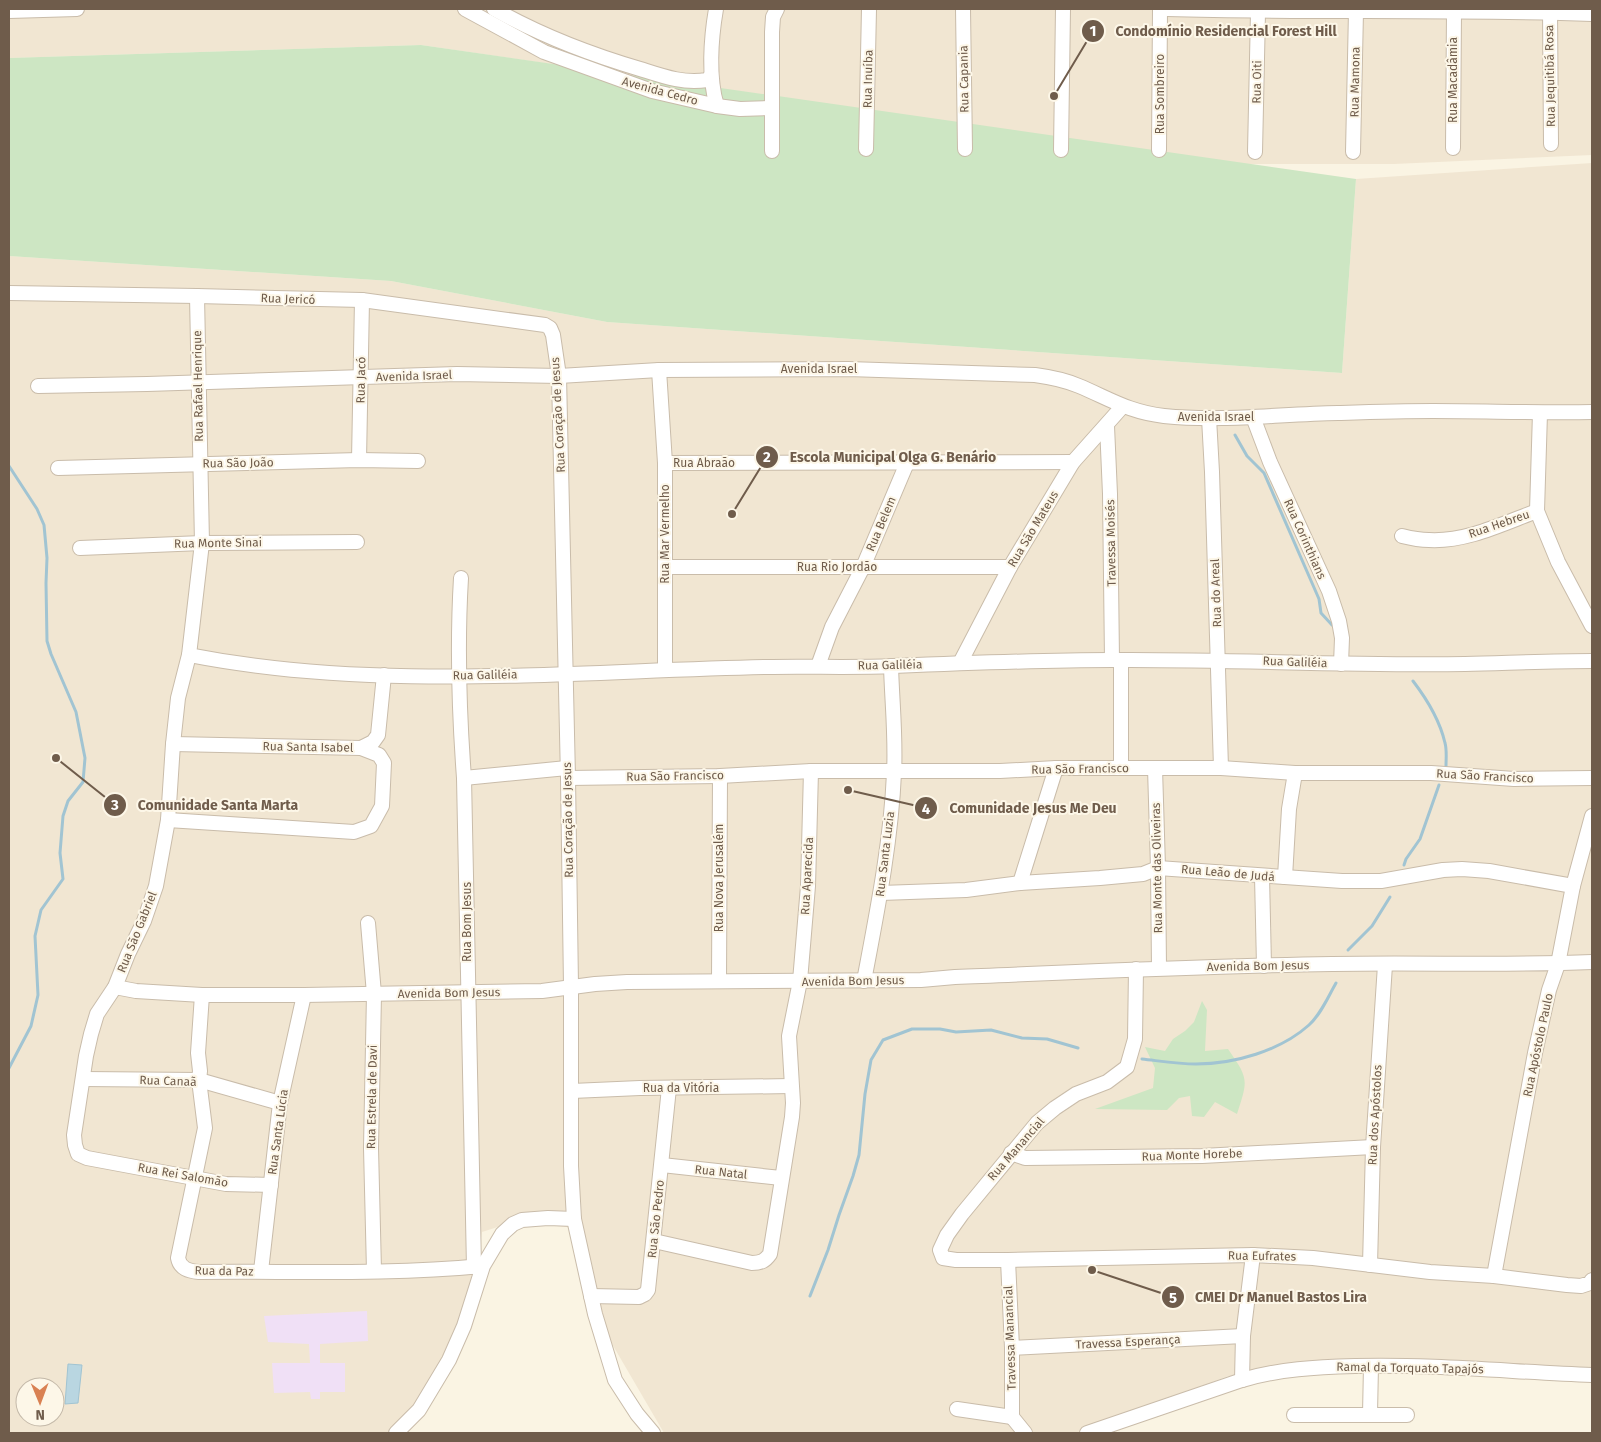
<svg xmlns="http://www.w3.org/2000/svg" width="1601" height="1442" viewBox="0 0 1601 1442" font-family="'Fira Sans',sans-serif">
  <rect width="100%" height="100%" fill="#faf4e3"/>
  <g fill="#f1e6d2" fill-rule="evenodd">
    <polygon points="9,9 1592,9 1592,155 1394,164 1239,164 421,45 9,58"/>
    <path d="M1592,163V1379L1365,1367L1228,1376L1080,1433H664L601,1325L583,1229L516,1221L482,1232L472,1295L419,1418L401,1433H9V256L391,281L607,322L1342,373L1356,179ZM25,1387H55V1417H25Z"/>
  </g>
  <polygon fill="#f0e0f6" points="367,1311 368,1341 320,1344 320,1363 345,1363 345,1392 320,1392 320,1399 311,1399 310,1392 274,1393 272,1363 310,1363 309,1344 268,1342 264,1316"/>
  <g fill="#cde6c3">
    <polygon points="421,45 1356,179 1342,373 607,322 391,281 9,256 9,58"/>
    <path d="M1202,1001L1207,1010L1205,1051L1228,1049C1249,1079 1248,1080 1237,1114L1215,1102L1204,1117L1192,1116L1190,1096L1179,1098L1167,1110L1095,1109L1153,1088L1155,1068L1145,1047L1165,1051L1173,1039L1185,1031L1194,1022Z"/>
  </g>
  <polygon fill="#b9d6e1" stroke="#a1c4d2" points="68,1364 82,1365 78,1403 65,1404"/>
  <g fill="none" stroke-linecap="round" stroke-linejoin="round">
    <g stroke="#a1c4d2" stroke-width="3">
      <polyline points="1235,435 1247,456 1264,473 1319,599 1321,613 1332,625"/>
      <polyline points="9,466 37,509 44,525 47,558 46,583 47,641 51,654 76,712 85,758 83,782 68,801 63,816 60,853 63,879 41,910 35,936 38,995 31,1026 9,1068"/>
      <path d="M1413,681C1426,698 1440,721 1445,743C1447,750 1446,759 1446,766"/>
      <polyline points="1404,865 1406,859 1420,839 1439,785"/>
      <polyline points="1348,950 1372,926 1390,897"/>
      <path d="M1142,1059C1160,1061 1178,1064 1196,1064C1234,1064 1280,1051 1309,1025C1321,1014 1328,997 1336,983"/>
      <polyline points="810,1296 828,1250 839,1215 853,1176 859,1155 865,1094 871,1060 883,1040 912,1029 940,1029 956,1032 991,1030 1022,1038 1047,1039 1078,1048"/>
    </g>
    <g stroke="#c9bcaa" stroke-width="16">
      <g id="minor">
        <polyline points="465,9 544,52 652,91 717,106 740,109 771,108"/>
        <path d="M494,9C540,35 589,54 640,69C662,76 683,84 707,80L711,76"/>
        <path d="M716,9C711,38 708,78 717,106"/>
        <polyline points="963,9 965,149"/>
        <path d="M1167,9C1309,13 1451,9 1592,14"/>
        <polyline points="1550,9 1551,144"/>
        <polyline points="9,11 77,9"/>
        <polyline points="1453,148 1454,12"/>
        <polyline points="866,149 869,9"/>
        <polyline points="1061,150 1063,9"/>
        <polyline points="1159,150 1160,9"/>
        <polyline points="772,151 772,32 773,17 777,9"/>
        <polyline points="1255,152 1258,12"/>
        <polyline points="1353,152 1356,11"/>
        <polyline points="9,293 197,296 362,300 545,325 550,328 553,335 559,376 568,778 571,986 571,1166 574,1219 595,1314 615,1380 637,1414 653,1433"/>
        <polyline points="197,296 202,543 189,655 178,698 173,744 168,820 156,886 144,921 128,954 115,987 97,1014 91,1034 86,1056 74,1135 75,1145 78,1154 87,1158 226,1184 271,1185"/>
        <polyline points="659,370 665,463 665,669"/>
        <path d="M38,386L147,384L457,374L559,376L659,370L848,369L1035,375C1050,377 1065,380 1079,386C1110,399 1129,412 1164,416C1222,422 1280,414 1338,413C1370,412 1401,411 1433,411C1486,411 1539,413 1592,412"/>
        <polyline points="1540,413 1537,511 1558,562 1592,626"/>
        <polyline points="1253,417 1270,462 1329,591 1339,621 1342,638 1341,664"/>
        <polyline points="1209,418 1212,472 1221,768"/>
        <polyline points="1107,426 1110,494 1112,660"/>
        <polyline points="359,460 362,300"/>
        <polyline points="665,463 1073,462"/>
        <polyline points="58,468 359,460 418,461"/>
        <path d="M1402,536C1410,538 1420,540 1429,540C1466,542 1502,524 1537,511"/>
        <polyline points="80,548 202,543 357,542"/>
        <polyline points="665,567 1010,567"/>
        <path d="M461,578C457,645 459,711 464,778L474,1267"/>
        <path d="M189,655C378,692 574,671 766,667C809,666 851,668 893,666C966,663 1039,660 1112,660C1230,659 1347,666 1465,664C1508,663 1550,661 1592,661"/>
        <polyline points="1121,660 1121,768"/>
        <polyline points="960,663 1010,567 1073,462 1122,407"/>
        <polyline points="818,666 832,627 863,567 907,463"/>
        <polyline points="173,744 361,748 373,742 378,735 384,675"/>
        <polyline points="1155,768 1158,868 1159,968"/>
        <polyline points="464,778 567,768"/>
        <polyline points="568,778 720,776 811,771 1000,771 1056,768 1221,768 1295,773 1431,773 1514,779 1592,778"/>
        <polyline points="168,820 354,832 371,826 382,806 384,763 379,755 361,748"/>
        <polyline points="1262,876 1264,966"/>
        <polyline points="1285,877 1289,809 1295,773"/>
        <polyline points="1020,883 1056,768"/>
        <polyline points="881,893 966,890 1020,883 1100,878 1143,874 1158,868 1342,881 1381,881 1443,870 1462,869 1489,871 1573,886"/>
        <polyline points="368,923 374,994 371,1148 374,1271"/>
        <polyline points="1136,969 1135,1039 1127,1067 1107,1082 1076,1094 1055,1108 1037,1123 962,1214 947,1235 940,1250 943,1258 956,1260 1008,1260 1253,1255 1313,1258 1430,1272 1494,1276 1567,1285 1581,1286 1590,1283 1592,1280"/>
        <polyline points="719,981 720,776"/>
        <path d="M864,981C877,912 891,843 894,773C896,738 892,702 891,666"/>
        <path d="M115,987L136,991L202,995H304L542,991L595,984L627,982L921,980L955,977C1080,972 1206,966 1332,964C1419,962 1505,966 1592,962"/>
        <path d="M202,995L198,1053L200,1071L199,1080L205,1128L178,1258C180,1269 189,1271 199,1272C293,1271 388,1275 482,1266"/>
        <polyline points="83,1079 199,1080 280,1103"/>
        <polyline points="572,1091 640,1088 791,1086"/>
        <polyline points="1011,1153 1025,1158 1202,1156 1373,1147"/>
        <polyline points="662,1165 781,1178"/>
        <path d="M654,1241L752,1263C761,1263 765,1261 770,1254L792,1117L793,1103L789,1036L800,981L808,886L811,771"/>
        <polyline points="1008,1260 1012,1348 1012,1417 1025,1433"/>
        <polyline points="1370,1265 1373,1147 1385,965"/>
        <polyline points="261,1271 280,1103 304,995"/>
        <polyline points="1494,1276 1535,1053 1549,990 1558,964 1573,886 1592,816"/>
        <polyline points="591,1296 639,1297 645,1294 648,1290 669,1088"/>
        <polyline points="1012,1348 1243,1336"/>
        <polyline points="1242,1380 1243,1336 1253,1255"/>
        <polyline points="957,1409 1012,1417"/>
        <polyline points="1370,1414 1371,1366"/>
        <polyline points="1294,1415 1407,1415"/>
        <polyline points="396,1433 419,1410 449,1360 464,1326 483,1266 502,1234 513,1224 522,1220 548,1218 574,1219"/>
        <path d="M1087,1433L1242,1380C1278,1369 1318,1367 1355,1366C1434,1364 1513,1372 1592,1375"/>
      </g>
    </g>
    <use href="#minor" stroke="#fff" stroke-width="14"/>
  </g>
  <g text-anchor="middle" stroke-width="4" stroke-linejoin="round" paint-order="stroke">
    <g font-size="12" fill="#6f5c4b" stroke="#fdf7e8">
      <text transform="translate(1550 76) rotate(-91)" y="4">Rua Jequitibá Rosa</text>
      <text transform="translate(868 79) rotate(-89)" y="4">Rua Inuíba</text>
      <text transform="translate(964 79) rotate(-91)" y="4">Rua Capania</text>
      <text transform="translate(1453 80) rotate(-90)" y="4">Rua Macadâmia</text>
      <text transform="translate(1257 82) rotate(-89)" y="4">Rua Oiti</text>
      <text transform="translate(1355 82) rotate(-89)" y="4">Rua Mamona</text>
      <text transform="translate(660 91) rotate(15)" y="4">Avenida Cedro</text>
      <text transform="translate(1160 94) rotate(-90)" y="4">Rua Sombreiro</text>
      <text transform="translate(288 299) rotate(2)" y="4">Rua Jericó</text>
      <text x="819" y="373">Avenida Israel</text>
      <text transform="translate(414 376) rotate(-2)" y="4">Avenida Israel</text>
      <text transform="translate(361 380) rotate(-89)" y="4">Rua Jacó</text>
      <text transform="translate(198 386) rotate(-91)" y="4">Rua Rafael Henrique</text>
      <text transform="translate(558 415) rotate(-93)" y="4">Rua Coração de Jesus</text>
      <text x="1216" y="421">Avenida Israel</text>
      <text transform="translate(238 463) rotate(-1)" y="4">Rua São João</text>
      <text x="704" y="467">Rua Abraão</text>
      <text transform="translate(881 524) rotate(-67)" y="4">Rua Belem</text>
      <text transform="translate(1499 524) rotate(-19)" y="4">Rua Hebreu</text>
      <text transform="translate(1033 529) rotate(-59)" y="4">Rua São Mateus</text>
      <text transform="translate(665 534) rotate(-90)" y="4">Rua Mar Vermelho</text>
      <text transform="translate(1305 539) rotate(66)" y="4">Rua Corinthians</text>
      <text transform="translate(218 543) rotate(-1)" y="4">Rua Monte Sinai</text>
      <text transform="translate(1111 543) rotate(-91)" y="4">Travessa Moisés</text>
      <text x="837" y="571">Rua Rio Jordão</text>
      <text transform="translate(1216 593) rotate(-92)" y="4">Rua do Areal</text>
      <text transform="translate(1295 662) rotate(2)" y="4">Rua Galiléia</text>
      <text transform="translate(890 665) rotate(-1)" y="4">Rua Galiléia</text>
      <text transform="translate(485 675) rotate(-1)" y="4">Rua Galiléia</text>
      <text transform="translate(308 747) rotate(1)" y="4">Rua Santa Isabel</text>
      <text transform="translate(1080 769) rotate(-1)" y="4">Rua São Francisco</text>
      <text transform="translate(675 776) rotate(-1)" y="4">Rua São Francisco</text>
      <text transform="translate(1485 776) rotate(3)" y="4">Rua São Francisco</text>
      <text transform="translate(568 820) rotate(-91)" y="4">Rua Coração de Jesus</text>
      <text transform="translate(885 854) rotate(-83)" y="4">Rua Santa Luzia</text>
      <text transform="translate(1157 868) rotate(-91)" y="4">Rua Monte das Oliveiras</text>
      <text transform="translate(1228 873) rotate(5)" y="4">Rua Leão de Judá</text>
      <text transform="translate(807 876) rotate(-87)" y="4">Rua Aparecida</text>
      <text transform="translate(719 878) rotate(-90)" y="4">Rua Nova Jerusalém</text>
      <text transform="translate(467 922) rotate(-90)" y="4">Rua Bom Jesus</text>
      <text transform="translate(137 932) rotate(-68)" y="4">Rua São Gabriel</text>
      <text transform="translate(1258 966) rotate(-1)" y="4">Avenida Bom Jesus</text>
      <text transform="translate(853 981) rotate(-1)" y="4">Avenida Bom Jesus</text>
      <text transform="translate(449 993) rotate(-1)" y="4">Avenida Bom Jesus</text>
      <text transform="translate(1538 1045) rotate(-78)" y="4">Rua Apóstolo Paulo</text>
      <text transform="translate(168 1081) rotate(2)" y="4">Rua Canaã</text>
      <text x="681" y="1092">Rua da Vitória</text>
      <text transform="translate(372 1097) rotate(-89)" y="4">Rua Estrela de Davi</text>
      <text transform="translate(1375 1115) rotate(-87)" y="4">Rua dos Apóstolos</text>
      <text transform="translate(278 1132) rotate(-82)" y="4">Rua Santa Lúcia</text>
      <text transform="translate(1016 1149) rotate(-49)" y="4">Rua Manancial</text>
      <text transform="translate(1192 1155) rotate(-2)" y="4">Rua Monte Horebe</text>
      <text transform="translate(721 1172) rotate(6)" y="4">Rua Natal</text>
      <text transform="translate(183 1175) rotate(10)" y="4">Rua Rei Salomão</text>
      <text transform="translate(656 1219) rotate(-84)" y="4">Rua São Pedro</text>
      <text transform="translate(1262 1256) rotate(1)" y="4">Rua Eufrates</text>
      <text transform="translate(224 1271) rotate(1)" y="4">Rua da Paz</text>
      <text transform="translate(1010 1338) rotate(-92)" y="4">Travessa Manancial</text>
      <text transform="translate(1128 1342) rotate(-3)" y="4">Travessa Esperança</text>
      <text transform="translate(1410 1368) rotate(1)" y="4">Ramal da Torquato Tapajós</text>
    </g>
  </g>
  <path fill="none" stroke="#6f5c4b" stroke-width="2" d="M1054 96L1093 31M732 514L767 457M56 758L115 805M848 790L926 808M1092 1270L1173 1297"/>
  <g fill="#6f5c4b" stroke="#fdf7e8" stroke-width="2">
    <circle cx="1054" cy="96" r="5"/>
    <circle cx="732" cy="514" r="5"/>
    <circle cx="56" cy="758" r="5"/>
    <circle cx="848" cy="790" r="5"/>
    <circle cx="1092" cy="1270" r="5"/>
    <circle cx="1093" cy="31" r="12"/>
    <circle cx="767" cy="457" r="12"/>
    <circle cx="115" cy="805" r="12"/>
    <circle cx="926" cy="808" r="12"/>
    <circle cx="1173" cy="1297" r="12"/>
  </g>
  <g font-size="15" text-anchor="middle" font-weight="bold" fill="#fff">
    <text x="1093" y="36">1</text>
    <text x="767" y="462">2</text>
    <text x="115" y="810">3</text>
    <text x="926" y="814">4</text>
    <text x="1173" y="1303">5</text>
  </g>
  <g font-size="14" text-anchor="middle" font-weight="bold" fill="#6f5c4b" stroke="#fdf7e8" stroke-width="4" stroke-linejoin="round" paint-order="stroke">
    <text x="1226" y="36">Condomínio Residencial Forest Hill</text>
    <text x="893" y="462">Escola Municipal Olga G. Benário</text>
    <text x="218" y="810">Comunidade Santa Marta</text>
    <text x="1033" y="813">Comunidade Jesus Me Deu</text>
    <text x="1281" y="1302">CMEI Dr Manuel Bastos Lira</text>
  </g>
  <rect width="1601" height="1442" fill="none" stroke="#6f5c4b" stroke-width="20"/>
  <g transform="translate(40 1402) rotate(179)"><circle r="24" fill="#fdf7e8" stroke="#c4b9a9"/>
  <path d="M0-4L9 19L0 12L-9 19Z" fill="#d98152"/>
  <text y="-8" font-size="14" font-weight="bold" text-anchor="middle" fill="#6f5c4b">N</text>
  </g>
</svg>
